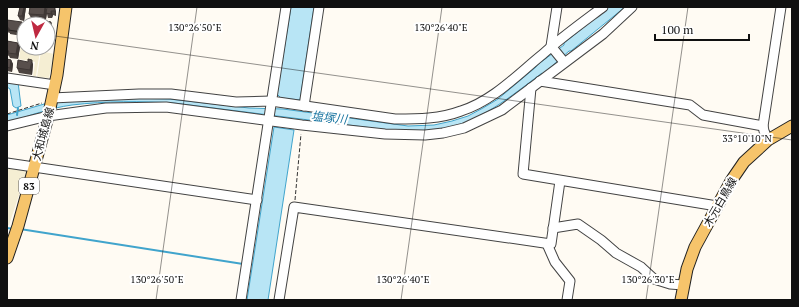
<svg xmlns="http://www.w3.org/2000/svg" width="799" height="307" viewBox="0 0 799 307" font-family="'PT Serif','Noto Sans JP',serif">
  <rect width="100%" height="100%" fill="#fffbf3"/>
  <g fill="#f5eed3">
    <polygon points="21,45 24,45 24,48 36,48 40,51 36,76 33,76 35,62 19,59"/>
    <polygon points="41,51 54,54 49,78 37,77"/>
    <polygon points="7,165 28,168 9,225 7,225"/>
  </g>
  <g fill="#b8e5f5" stroke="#40a4cc">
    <polygon points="291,7 314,7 300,100 281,98 277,94"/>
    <path d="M609,7H625L571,51H569L543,74L542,73C510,97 480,122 441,130C429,132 416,131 404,132L174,103C141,101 106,101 72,105C50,108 28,116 7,123V115L61,99L130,98L169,99L249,108L283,109L408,126L434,125L452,121L468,116L483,108L498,99L536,67L537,65L564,45V43Z"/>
    <polygon points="7,81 18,82 21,106 16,108 13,106 10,89 7,87"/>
    <polygon points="274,127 294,130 268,300 247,300"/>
  </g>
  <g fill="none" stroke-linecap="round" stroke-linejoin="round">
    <g stroke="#40a4cc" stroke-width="2">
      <polyline points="17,115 18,108"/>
      <polyline points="7,228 14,229"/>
      <polyline points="20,229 243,264"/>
    </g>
    <g stroke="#434343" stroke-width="11">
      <g id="minor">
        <polyline points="557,7 551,46 564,62"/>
        <polyline points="7,78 55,85"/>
        <polyline points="540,81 690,105 703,115 763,126"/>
        <polyline points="531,88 523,174 717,206"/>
        <path d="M52,98L139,94H171L236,102L271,101L395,119C418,119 440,119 461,111C493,101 518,74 543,54C562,37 583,22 603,7"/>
        <polyline points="304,106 319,7"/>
        <polyline points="7,126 48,116 106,108 166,107 302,125 385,134 425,135 443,133 464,128 502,110 603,34 632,7"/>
        <polyline points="768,140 764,131 763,126 781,7"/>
        <polyline points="7,163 257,200"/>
        <polyline points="553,228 578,224 601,240 616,253 641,267 654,279 670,284 683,285"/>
        <polyline points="547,244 555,262 570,281 567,300"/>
        <polyline points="241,300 286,7"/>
        <polyline points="279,300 294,207 551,244 560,181"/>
      </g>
    </g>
    <g stroke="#212121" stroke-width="13">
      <g id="major">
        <polyline points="7,258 18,226 49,113 57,75 66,7"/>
        <polyline points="681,300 687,269 695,247 731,181 744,162 768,140 792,126"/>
      </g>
    </g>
    <g stroke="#323232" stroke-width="1" stroke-dasharray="4 2" stroke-linecap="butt">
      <polyline points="7,114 42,103"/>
      <polyline points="295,200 301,134"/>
    </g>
    <use href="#minor" stroke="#fff" stroke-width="9"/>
    <use href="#major" stroke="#f6c46b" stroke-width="11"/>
  </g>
  <g fill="#4c4441">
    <polygon points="20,7 26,7 24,21 20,20 18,16"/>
    <polygon points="30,7 46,7 47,10 56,11 56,16 53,15 52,18 48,18 47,14 46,19 46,21 51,22 52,24 51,29 48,28 48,24 36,19 31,18 29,14"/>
    <polygon points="7,20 23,26 22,36 10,34 10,33 7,32"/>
    <polygon points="7,41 18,43 20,47 18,59 10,58 9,56 7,55"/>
    <polygon points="7,59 11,60 13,64 12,72 7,71"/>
    <polygon points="33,64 32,75 19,73 17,68"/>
  </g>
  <g fill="#3e3735">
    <polygon points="24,7 26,7 24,21 22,16"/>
    <polygon points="45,7 46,7 47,10 46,19 44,15"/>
    <polygon points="55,7 56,11 56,16 54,11"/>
    <polygon points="51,11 53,15 52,18 51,14"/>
    <polygon points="45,17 46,21 46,24 43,24"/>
    <polygon points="22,22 23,26 22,36 20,32"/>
    <polygon points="18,43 20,47 18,59 16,54"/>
    <polygon points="11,60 13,64 12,72 10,68"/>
    <polygon points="32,60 33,64 32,75 30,70"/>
  </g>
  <g fill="#584f4c" stroke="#3e3735">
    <polygon points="20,7 24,7 22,16 18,16"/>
    <polygon points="30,7 45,7 44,15 29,14"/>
    <polygon points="47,7 55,7 54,11 51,11 51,14 46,13"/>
    <polygon points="36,16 45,17 43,24 36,24"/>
    <polygon points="7,20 22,22 20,32 9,30 9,28 7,28"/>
    <polygon points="46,21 51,22 50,27 48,26 48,24 46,24"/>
    <polygon points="7,41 18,43 16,54 8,53 9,51 7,51"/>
    <polygon points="7,59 11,60 10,68 7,67"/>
    <polygon points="28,59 32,60 30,70 17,68 18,60 28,62"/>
  </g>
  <path fill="none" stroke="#101010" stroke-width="1" stroke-opacity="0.45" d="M7,30L24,32M48,35L792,140M156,300L197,7M401,300L442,7M646,300L688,7"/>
  <g text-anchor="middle" stroke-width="4" stroke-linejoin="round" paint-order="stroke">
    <rect fill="#fff" stroke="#585858" stroke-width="1" x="19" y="178" width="20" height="16" rx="3"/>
    <g font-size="10" font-weight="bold" fill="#101010">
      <text x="29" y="190">83</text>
    </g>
    <g font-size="11" fill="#101010" stroke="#fff">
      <text transform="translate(43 134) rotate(-75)" y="4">大和城島線</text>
      <text transform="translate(720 202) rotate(-60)" y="4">木元白鳥線</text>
    </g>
    <g font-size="12" font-style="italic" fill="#1975a1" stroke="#fff">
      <text transform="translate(329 118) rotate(6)" y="4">塩塚川</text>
    </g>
  </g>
  <g font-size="10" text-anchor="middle" fill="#101010" stroke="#fff" stroke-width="4" stroke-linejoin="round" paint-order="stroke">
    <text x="195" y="31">130°26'50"E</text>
    <text x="441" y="31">130°26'40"E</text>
    <text x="747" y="142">33°10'10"N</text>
    <text x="157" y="283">130°26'50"E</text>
    <text x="403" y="283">130°26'40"E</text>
    <text x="648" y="283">130°26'30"E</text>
  </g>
  <rect width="799" height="307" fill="none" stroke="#101010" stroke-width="16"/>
  <g transform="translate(36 36) rotate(188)"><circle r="19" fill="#ffffff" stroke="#9f9f9f"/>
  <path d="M0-3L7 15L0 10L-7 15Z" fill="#bf2941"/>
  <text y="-6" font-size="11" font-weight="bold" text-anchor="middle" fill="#101010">N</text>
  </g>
  <path d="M655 34v6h94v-6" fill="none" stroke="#101010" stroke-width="2"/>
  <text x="661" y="34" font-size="12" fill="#101010" stroke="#ffffff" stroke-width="3" paint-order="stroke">100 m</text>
</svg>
